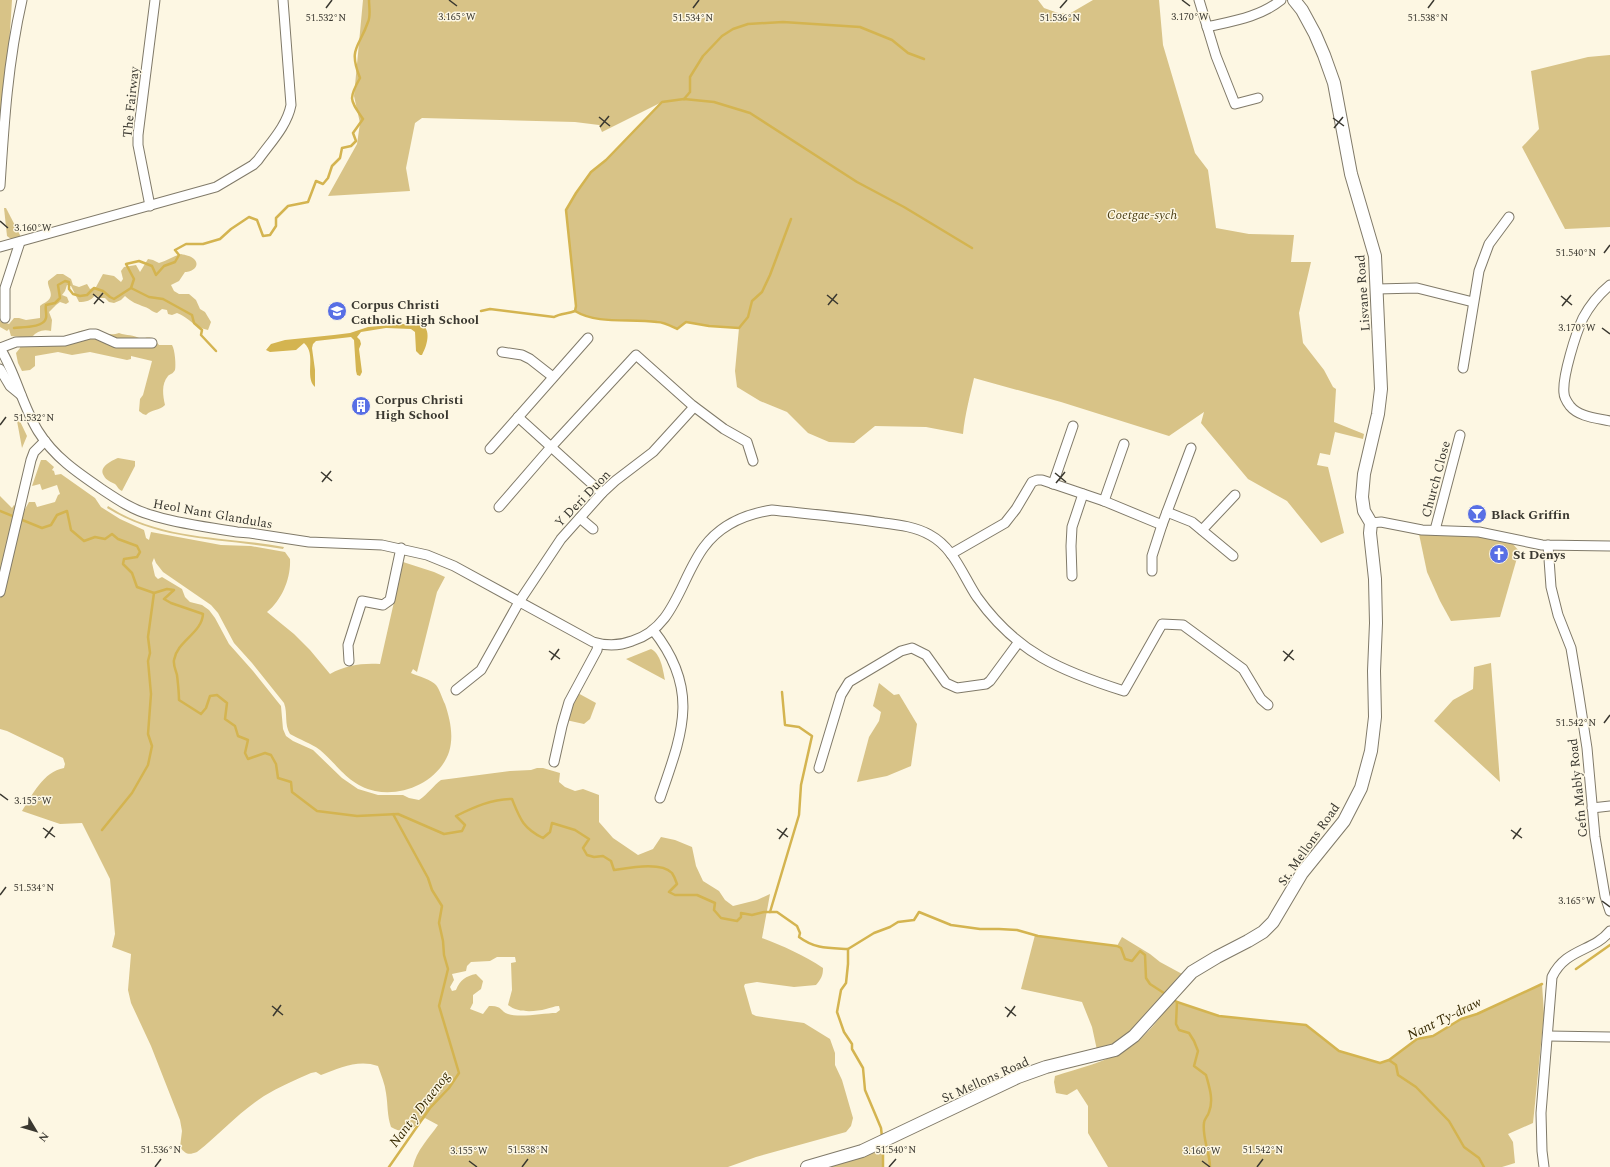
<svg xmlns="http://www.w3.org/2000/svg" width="1610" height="1167" viewBox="0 0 1610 1167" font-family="Spectral,serif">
  <rect width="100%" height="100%" fill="#fdf7e3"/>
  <g fill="#d8c387" fill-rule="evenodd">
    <polygon points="0,0 12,0 0,188"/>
    <path d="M363,0H1038L1044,8L1058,13L1069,14L1093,0H1159L1163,45L1195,153L1208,170L1216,228L1249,234L1294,235L1291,262H1311L1299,313L1303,343L1324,370L1333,387L1336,389L1334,422L1364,434L1363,439L1335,432L1330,455L1320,453L1317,465L1328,467L1344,533L1321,543L1287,501L1248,479L1201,423L1204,412L1169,436L1061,402L974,378C970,396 965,414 963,434L926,427L875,426L854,443L829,442L808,433L787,412L760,401L737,387L735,371L739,328L709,326L687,322L677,329C671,326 664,322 657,322C630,318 598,325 575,311L576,306L566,210L576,193L591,172L606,160L660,103L602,132L599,125L575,122L422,118L415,123L406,168L410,191L328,196L357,144L360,123L354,96Z"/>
    <polygon points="1610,55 1610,227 1565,229 1522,147 1539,129 1531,71 1588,57"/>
    <polygon points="4,208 6,208 21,237 11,239 7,236"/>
    <path d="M181,254C185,255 191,256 194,259C201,266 192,272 185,272L179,281L171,285L174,291L179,294H189L196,300L200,309L205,312L211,322L208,330C195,328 188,317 177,313L172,315L168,314L167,310L162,309L157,313C152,312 149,308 145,307C137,304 131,302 125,296L121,300L114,303L109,302L105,298H100L95,295C91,301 86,302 79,302L71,286L67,285L65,291L62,295L67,297L69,302L66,304L60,302L56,305L49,312L52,320L51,331C43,329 37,331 32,337L71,341C72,338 74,334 76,333C84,326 107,338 119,333C127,336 133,334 141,339C150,336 153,337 159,345H172C175,350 176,365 175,370C173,374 170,374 168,376C161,384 163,396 165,405C159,411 152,409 146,415L143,414L139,411L140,399L143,395L152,361L131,356V359L127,360L90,352L72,355L58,352L35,356V366L30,370L22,371L18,363L16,353L20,348L21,340L29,338L11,336L9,329L7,331L0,327V298V321L9,324L14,318H19L26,320L40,318V306C43,303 48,302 50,298C53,293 47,286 48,281L57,274H63L71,279L73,285L79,287L87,284L90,289L96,287L103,274L114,276L121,282L123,279L121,271L124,267L136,265L140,272L148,259L153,260L159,263C167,261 173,256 181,254Z"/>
    <polygon points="17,415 27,436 22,448 17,421 15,416"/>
    <path d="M118,458L135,461V466L122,491C118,489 118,487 115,484C111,482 106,480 104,476C98,467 111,461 118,458Z"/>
    <path d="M41,460H46L54,467L52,470L54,471L55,475L61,474L95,498L101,507L120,519L144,530L146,538L149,540L151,532L221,545L251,546L285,552L290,559C291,578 282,600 267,612L294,634L310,650L330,674C346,665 362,663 380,664L403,562L434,572L445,577L437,592L417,672L413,669L411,673C418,676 432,680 436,685C440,690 442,698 445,704C450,719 454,736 449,752C439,781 404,797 375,791C348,785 339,766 320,750C311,743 300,740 290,734C284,724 288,714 284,703L252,663L234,643L218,613L211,605L163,572L156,563L154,558L152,563L155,576L158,579L162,577L182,589L185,597L190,602L202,605L209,610L215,618L229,644L253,671L281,706L283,729L286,736L293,741L313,750L342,778L358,789L378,795H403L409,798L419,800C428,794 433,786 441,780L510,771L531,770L537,768H543L560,773L559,782L565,787L575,791L583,789L599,795V822L613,838L638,855L653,849L661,837L675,840L692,847L696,866L703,881L719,891L725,900L733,906L757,900L770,894L762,938C783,946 804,955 823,968C823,976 821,979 816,985L794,987L757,982L745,984L744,986L752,1014L756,1016L804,1023L830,1039L835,1053V1065L842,1080L853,1118L851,1126L846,1132L756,1157L728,1167H413C416,1151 429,1138 438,1125L425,1118C414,1128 406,1136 391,1127C387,1116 388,1105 386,1093C385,1084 381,1075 378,1066C358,1059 340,1068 321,1075L316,1072L311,1073C295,1080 279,1087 264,1096C239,1112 220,1134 197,1152C189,1155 186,1155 180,1147L182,1131L180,1120L151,1046L131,1003L128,990L131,954L112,947L115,934L110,879L82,823L60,824L22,811C33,794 43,772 64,768L65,764L63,758L7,731L0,729V598L12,547L0,577V496L12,508L14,505L21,511H24L29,502H35L37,507L55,502L58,495L60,494L57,485L42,490L40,484L32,486ZM497,957H515L516,962L511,963L512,990L508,1005C518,1013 534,1012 546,1009C551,1008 554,1006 559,1006L560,1010L556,1013C544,1013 520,1018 508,1014C500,1011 502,1005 489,1006L483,1014L470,1009L473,1003V995L481,989L483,981L476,974C466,976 460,980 456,990L452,991L450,987L454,980L452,974L466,971L467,966L471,962L490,961Z"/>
    <path d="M108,506C162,541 224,536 284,547L283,549C223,538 161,542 107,508Z"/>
    <polygon points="1419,534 1488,537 1512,543 1519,551 1500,617 1451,621 1440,601 1427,572"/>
    <path d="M651,649C661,654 663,670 665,680L626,659Z"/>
    <polygon points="1491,663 1500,782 1434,721 1453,700 1473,689 1474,667"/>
    <polygon points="879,683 894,695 899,694 917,724 911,766 887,776 857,782 869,737 879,721 881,712 873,706"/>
    <polygon points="576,692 596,703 590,719 584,724 566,720"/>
    <polygon points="1035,935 1117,946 1122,937 1150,954 1160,962 1184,975 1153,1011 1118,1045 1097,1050 1092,1027 1082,1002 1021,989"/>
    <path d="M1542,984L1544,1014L1533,1123L1508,1134L1513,1142L1515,1163L1502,1167H1108L1088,1133V1106L1077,1089L1067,1095L1056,1093L1054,1082L1055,1076C1077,1069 1108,1061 1127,1049C1146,1038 1160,1017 1173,1000L1177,1003L1219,1016L1306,1025L1339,1051L1380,1063L1389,1060L1417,1039L1433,1036L1461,1019L1477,1014Z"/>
    <polygon points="883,1147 883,1167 820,1167"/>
  </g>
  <path fill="#d4b450" d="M416,323C433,325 428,344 422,355H420L416,351L415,332L411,329L386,328L361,332L357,337L360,340L361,344L359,349L362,372L360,376L357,375L356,371L354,340L351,337L316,341L313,344L312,348L315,370V387C304,377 317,354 304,343L296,350L270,352L266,350L271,344L285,340L334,335L350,333L368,327Z"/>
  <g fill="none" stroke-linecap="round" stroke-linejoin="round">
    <g stroke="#d4b450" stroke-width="2.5">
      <polyline points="684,99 690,92 690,77 703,56 722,36 733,29 748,24 783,22 860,27 892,40 908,53 924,59"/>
      <polyline points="131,288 149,297 163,299 192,315 194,323 202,330 201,335 216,351"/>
      <path d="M481,311L490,309L554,317C560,313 568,314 575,311L576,306L566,210L576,193L591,172L606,160L662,102L684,99L714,102L750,113L857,182L904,207L972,248"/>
      <path d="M575,311C598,325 630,318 657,322C664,322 671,326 677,329L686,322L709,326L739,328L748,317L752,301L762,292L770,275L791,219"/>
      <path d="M14,328C22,327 44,328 46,318C47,314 45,310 46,305L55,303L60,298L58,285L65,281L69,282V289L73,294L80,296L87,295L94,288L103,291L110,297L114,299L131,288L134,279L126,264L139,261L152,266L156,275L164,266L175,262L179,255L175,250L186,244H203L220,239L231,229L249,217L257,220L263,236L270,235L276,226V218L288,206L308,202L316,181L323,184L328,178L332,166L340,158L342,148L351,146L356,141L353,133L363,119C350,100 348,99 360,78C348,48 359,48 368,22C371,16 369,7 369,0"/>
      <path d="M0,511L42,528L51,525L57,515L67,511L71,530L84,541L95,537L105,539L112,534L118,539L137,546L140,552L137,557L124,559L123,564L132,573L137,587L154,593L167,589L174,590L164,599L171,603L203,614C202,633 177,641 174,660C173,665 176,671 177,675C178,684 179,692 179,700L201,714L206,708L210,696L217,695L227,703L225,719L235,726L238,736L248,740L245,753L248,759L265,753L271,755L276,764L278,778L291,782L292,792L317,811L357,816L398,814L444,834L462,831L465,825L456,816C474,807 492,799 512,799C520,819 523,828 543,838L550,832L552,823L575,830L589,839L583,848L587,855L594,857L603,856L611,861L614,870C628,868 661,861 672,873C674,876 676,881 677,884L669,892L675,895H697L715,903L714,910L721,918L737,921L741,917V913L752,915L764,912H777L797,926L800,933L799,937C815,949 828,948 848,949V964L846,983L841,990L837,1012L844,1032L852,1044V1049L863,1068L865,1090L881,1128L882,1137"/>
      <polyline points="102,830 132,793 148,765 152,746 148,734 151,694 148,661 150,653 148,637 154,593"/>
      <polyline points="770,912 799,815 801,785 812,736 799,727 785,725 782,692"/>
      <polyline points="848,949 874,933 890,927 898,922 914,920 919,912 951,925 980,929 999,929 1017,930 1038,936 1117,946 1121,948 1125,959 1132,961 1140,951 1145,955 1146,978 1150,984 1167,995"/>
      <polyline points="1576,969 1610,945"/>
      <path d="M1172,999L1177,1002L1176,1024L1179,1030L1189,1033L1194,1041L1198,1051L1194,1066L1206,1075C1209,1086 1214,1100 1209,1112C1208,1116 1204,1119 1204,1123C1202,1138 1210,1153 1210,1167"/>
      <polyline points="1177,1002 1219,1016 1306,1025 1339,1051 1380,1063 1389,1060 1417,1039 1433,1036 1461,1019 1477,1014 1542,984"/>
      <polyline points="1389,1060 1396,1065 1398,1075 1416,1087 1449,1121 1464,1147 1479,1158 1484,1167"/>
      <polyline points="883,1146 883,1167"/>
      <polyline points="389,1167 430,1108 449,1088 459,1073 439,1006 448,969 444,955 443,941 439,923 442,906 432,890 428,878 393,814"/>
    </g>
    <g stroke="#807a69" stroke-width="11">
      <g id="minor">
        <polyline points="1199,0 1216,56 1235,104 1258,98"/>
        <path d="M1207,27C1233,21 1260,17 1281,0"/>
        <path d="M0,186C4,123 8,61 22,0"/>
        <polyline points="150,206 138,145 138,135 155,0"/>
        <path d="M0,247L216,187L253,165L258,160C270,143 287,126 291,105L283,0"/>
        <path d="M1610,285C1599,294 1590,305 1583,318C1576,333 1562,377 1564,393C1564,398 1567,402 1570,406C1579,417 1597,418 1610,421"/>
        <polyline points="1377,289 1417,288 1473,302"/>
        <polyline points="5,318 5,288 20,242"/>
        <path d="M0,348C16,374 22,405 38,431C54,457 78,473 103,490C118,500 133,510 151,515C178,524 209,527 237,532L250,533L309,542L382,545L427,555L454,566L593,642C606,646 619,646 632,641C675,628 680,579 704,547C721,524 746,514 772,510C810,514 847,517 884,523C900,525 916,527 930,535C954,548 963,576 977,597C1017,653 1061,671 1124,691L1162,624L1183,625L1243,669L1261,699L1268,705"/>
        <polyline points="0,348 16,342 65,341 90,334 96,334 116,343 152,343"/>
        <polyline points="502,352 522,355 530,359 553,377"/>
        <polyline points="1463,368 1479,271 1489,244 1509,217"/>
        <polyline points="0,369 10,386 21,395"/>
        <polyline points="518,417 602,493"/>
        <polyline points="490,449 588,338"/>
        <polyline points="1053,484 1073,426"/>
        <polyline points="1104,501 1124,444"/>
        <polyline points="499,507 551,447 636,355 692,405 724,429 747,442 753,461"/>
        <polyline points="1167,512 1192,522 1233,556"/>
        <polyline points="580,518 593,529"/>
        <polyline points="1371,523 1381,522 1422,530 1479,532 1542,545 1610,546"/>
        <polyline points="1202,530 1235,495"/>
        <polyline points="1435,530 1460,435"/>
        <polyline points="1548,545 1551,587 1558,615 1571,648 1578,690 1587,748 1595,837 1605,896 1610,911"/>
        <polyline points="951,554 1005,523 1016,509 1032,482 1037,480 1042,480 1104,501 1162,525"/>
        <polyline points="1152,571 1152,556 1162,525 1191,448"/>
        <polyline points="1072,576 1071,546 1072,527 1083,494"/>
        <polyline points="0,592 31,460 34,452 45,441"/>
        <path d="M653,630C701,690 682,734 660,798"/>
        <polyline points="349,661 348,645 362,601 383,605 390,600 401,548"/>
        <polyline points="456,690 481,670 519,602 561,539 602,493 615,481 653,452 694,407"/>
        <polyline points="554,762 562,726 569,702 597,650 598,644"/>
        <polyline points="819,768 841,695 849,682 901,651 912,648 926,655 946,683 957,688 986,684 990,681 1018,643"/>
        <polyline points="1592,808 1610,806"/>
        <polyline points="1548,1036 1610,1037"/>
        <path d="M1544,1167L1542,1151L1541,1113L1552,977C1566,948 1593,952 1610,931"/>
      </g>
    </g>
    <g stroke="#807a69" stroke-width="14">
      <polyline id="major" points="807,1167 862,1151 1018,1077 1046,1067 1115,1050 1134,1036 1192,972 1217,957 1248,941 1263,932 1273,922 1302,873 1344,821 1361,788 1371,751 1375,717 1374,671 1376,623 1375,579 1370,533 1371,523 1364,511 1362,497 1364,474 1378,414 1381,389 1375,256 1351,174 1334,83 1324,55 1315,34 1302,10 1294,0"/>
    </g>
    <use href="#minor" stroke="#fff" stroke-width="9"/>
    <use href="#major" stroke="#fff" stroke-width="12"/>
  </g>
  <path fill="none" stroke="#3a3830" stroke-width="1.5" d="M449,0L457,6M1182,0L1190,6M326,8L332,0M693,8L699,0M1060,8L1067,0M1428,8L1434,0M599,117L610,126M1333,118L1344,126M600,127L609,116M1334,128L1343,117M0,221L8,228M1604,253L1610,245M93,294L104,303M827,295L838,304M1561,296L1572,305M94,304L103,293M828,305L837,294M1562,306L1571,295M1602,328L1610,334M0,425L6,417M321,472L332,481M1055,473L1066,482M322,482L331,471M1056,483L1065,472M549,651L560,659M1283,651L1294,660M551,660L559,649M1284,661L1293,650M1604,723L1610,715M0,794L8,800M43,828L55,837M777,829L788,837M1511,830L1522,838M45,838L53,827M779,839L787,828M1513,839L1521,828M0,895L6,887M1602,901L1610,907M272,1006L283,1015M1005,1007L1016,1016M273,1016L281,1005M1007,1017L1015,1006M469,1161L477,1167M1202,1161L1210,1167M155,1167L161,1159M522,1167L528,1159M889,1167L896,1159M1257,1167L1263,1159"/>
  <defs>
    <g id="school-disc" transform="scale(1)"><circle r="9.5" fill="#586fe5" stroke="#fdf7e3"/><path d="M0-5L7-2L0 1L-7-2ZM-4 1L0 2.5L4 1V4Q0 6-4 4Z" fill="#fff"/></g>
    <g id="building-disc" transform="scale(1)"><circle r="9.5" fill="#586fe5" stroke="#fdf7e3"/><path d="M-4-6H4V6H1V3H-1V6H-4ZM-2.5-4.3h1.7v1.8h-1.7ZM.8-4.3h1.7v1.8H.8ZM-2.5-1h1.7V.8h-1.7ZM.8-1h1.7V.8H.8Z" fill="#fff"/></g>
    <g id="bar-disc" transform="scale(1)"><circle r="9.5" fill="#586fe5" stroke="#fdf7e3"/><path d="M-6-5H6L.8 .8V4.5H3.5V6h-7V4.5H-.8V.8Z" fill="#fff"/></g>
    <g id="church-disc" transform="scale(1)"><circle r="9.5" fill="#586fe5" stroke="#fdf7e3"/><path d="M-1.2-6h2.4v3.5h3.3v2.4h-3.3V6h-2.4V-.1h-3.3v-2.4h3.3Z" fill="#fff"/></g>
  </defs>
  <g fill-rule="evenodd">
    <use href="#school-disc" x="337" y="311"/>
    <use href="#building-disc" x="361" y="406"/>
    <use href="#bar-disc" x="1477" y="514"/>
    <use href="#church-disc" x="1499" y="554"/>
  </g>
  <g text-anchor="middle" stroke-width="3" stroke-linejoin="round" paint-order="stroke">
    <g font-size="13" fill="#3a3830" stroke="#fdf7e3">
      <text transform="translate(130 102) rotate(-84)" y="5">The Fairway</text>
      <text transform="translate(1362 293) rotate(-94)" y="5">Lisvane Road</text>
      <text transform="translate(1435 479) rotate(-75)" y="5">Church Close</text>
      <text transform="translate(582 498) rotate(-46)" y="5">Y Deri Duon</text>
      <text transform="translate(213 513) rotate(10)" y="5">Heol Nant Glandulas</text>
      <text transform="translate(1577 788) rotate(-96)" y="5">Cefn Mably Road</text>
      <text transform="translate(1308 844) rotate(-55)" y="5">St. Mellons Road</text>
      <text transform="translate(985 1079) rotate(-24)" y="5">St Mellons Road</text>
    </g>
    <g font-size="13" font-style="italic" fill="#4b3e14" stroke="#fdf7e3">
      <text x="1142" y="219">Coetgae-sych</text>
    </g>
    <g font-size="13" font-weight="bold" fill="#3a3830" stroke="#fdf7e3" text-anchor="start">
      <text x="351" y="309">Corpus Christi<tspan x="351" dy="15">Catholic High School</tspan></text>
      <text x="375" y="404">Corpus Christi<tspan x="375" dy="15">High School</tspan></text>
      <text x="1491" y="519">Black Griffin</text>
      <text x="1513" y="559">St Denys</text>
    </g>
    <g font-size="14" font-style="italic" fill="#362900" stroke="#fdf7e3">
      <text transform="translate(1444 1018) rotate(-26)" y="5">Nant Ty-draw</text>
      <text transform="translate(419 1109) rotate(-53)" y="5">Nant y Draenog</text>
    </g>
  </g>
  <g font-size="10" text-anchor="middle" fill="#3a3830" stroke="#fdf7e3" stroke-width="3" stroke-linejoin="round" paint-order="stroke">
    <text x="457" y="20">3.165°W</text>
    <text x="1190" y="20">3.170°W</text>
    <text x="693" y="21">51.534°N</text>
    <text x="326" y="21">51.532°N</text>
    <text x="1060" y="21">51.536°N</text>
    <text x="1428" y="21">51.538°N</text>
    <text x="33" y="231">3.160°W</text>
    <text x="1576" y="256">51.540°N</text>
    <text x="1577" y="331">3.170°W</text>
    <text x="34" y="421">51.532°N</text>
    <text x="1576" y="726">51.542°N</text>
    <text x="33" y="804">3.155°W</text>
    <text x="34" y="891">51.534°N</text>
    <text x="1577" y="904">3.165°W</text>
    <text x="161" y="1153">51.536°N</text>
    <text x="528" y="1153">51.538°N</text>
    <text x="896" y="1153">51.540°N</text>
    <text x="1263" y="1153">51.542°N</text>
    <text x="469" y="1154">3.155°W</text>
    <text x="1202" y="1154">3.160°W</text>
  </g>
  <g transform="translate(36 1131) rotate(128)" stroke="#fdf7e3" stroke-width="3" paint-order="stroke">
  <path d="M0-3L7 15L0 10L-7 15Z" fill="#3a3830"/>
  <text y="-6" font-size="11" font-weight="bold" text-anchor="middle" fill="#3a3830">N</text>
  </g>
</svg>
